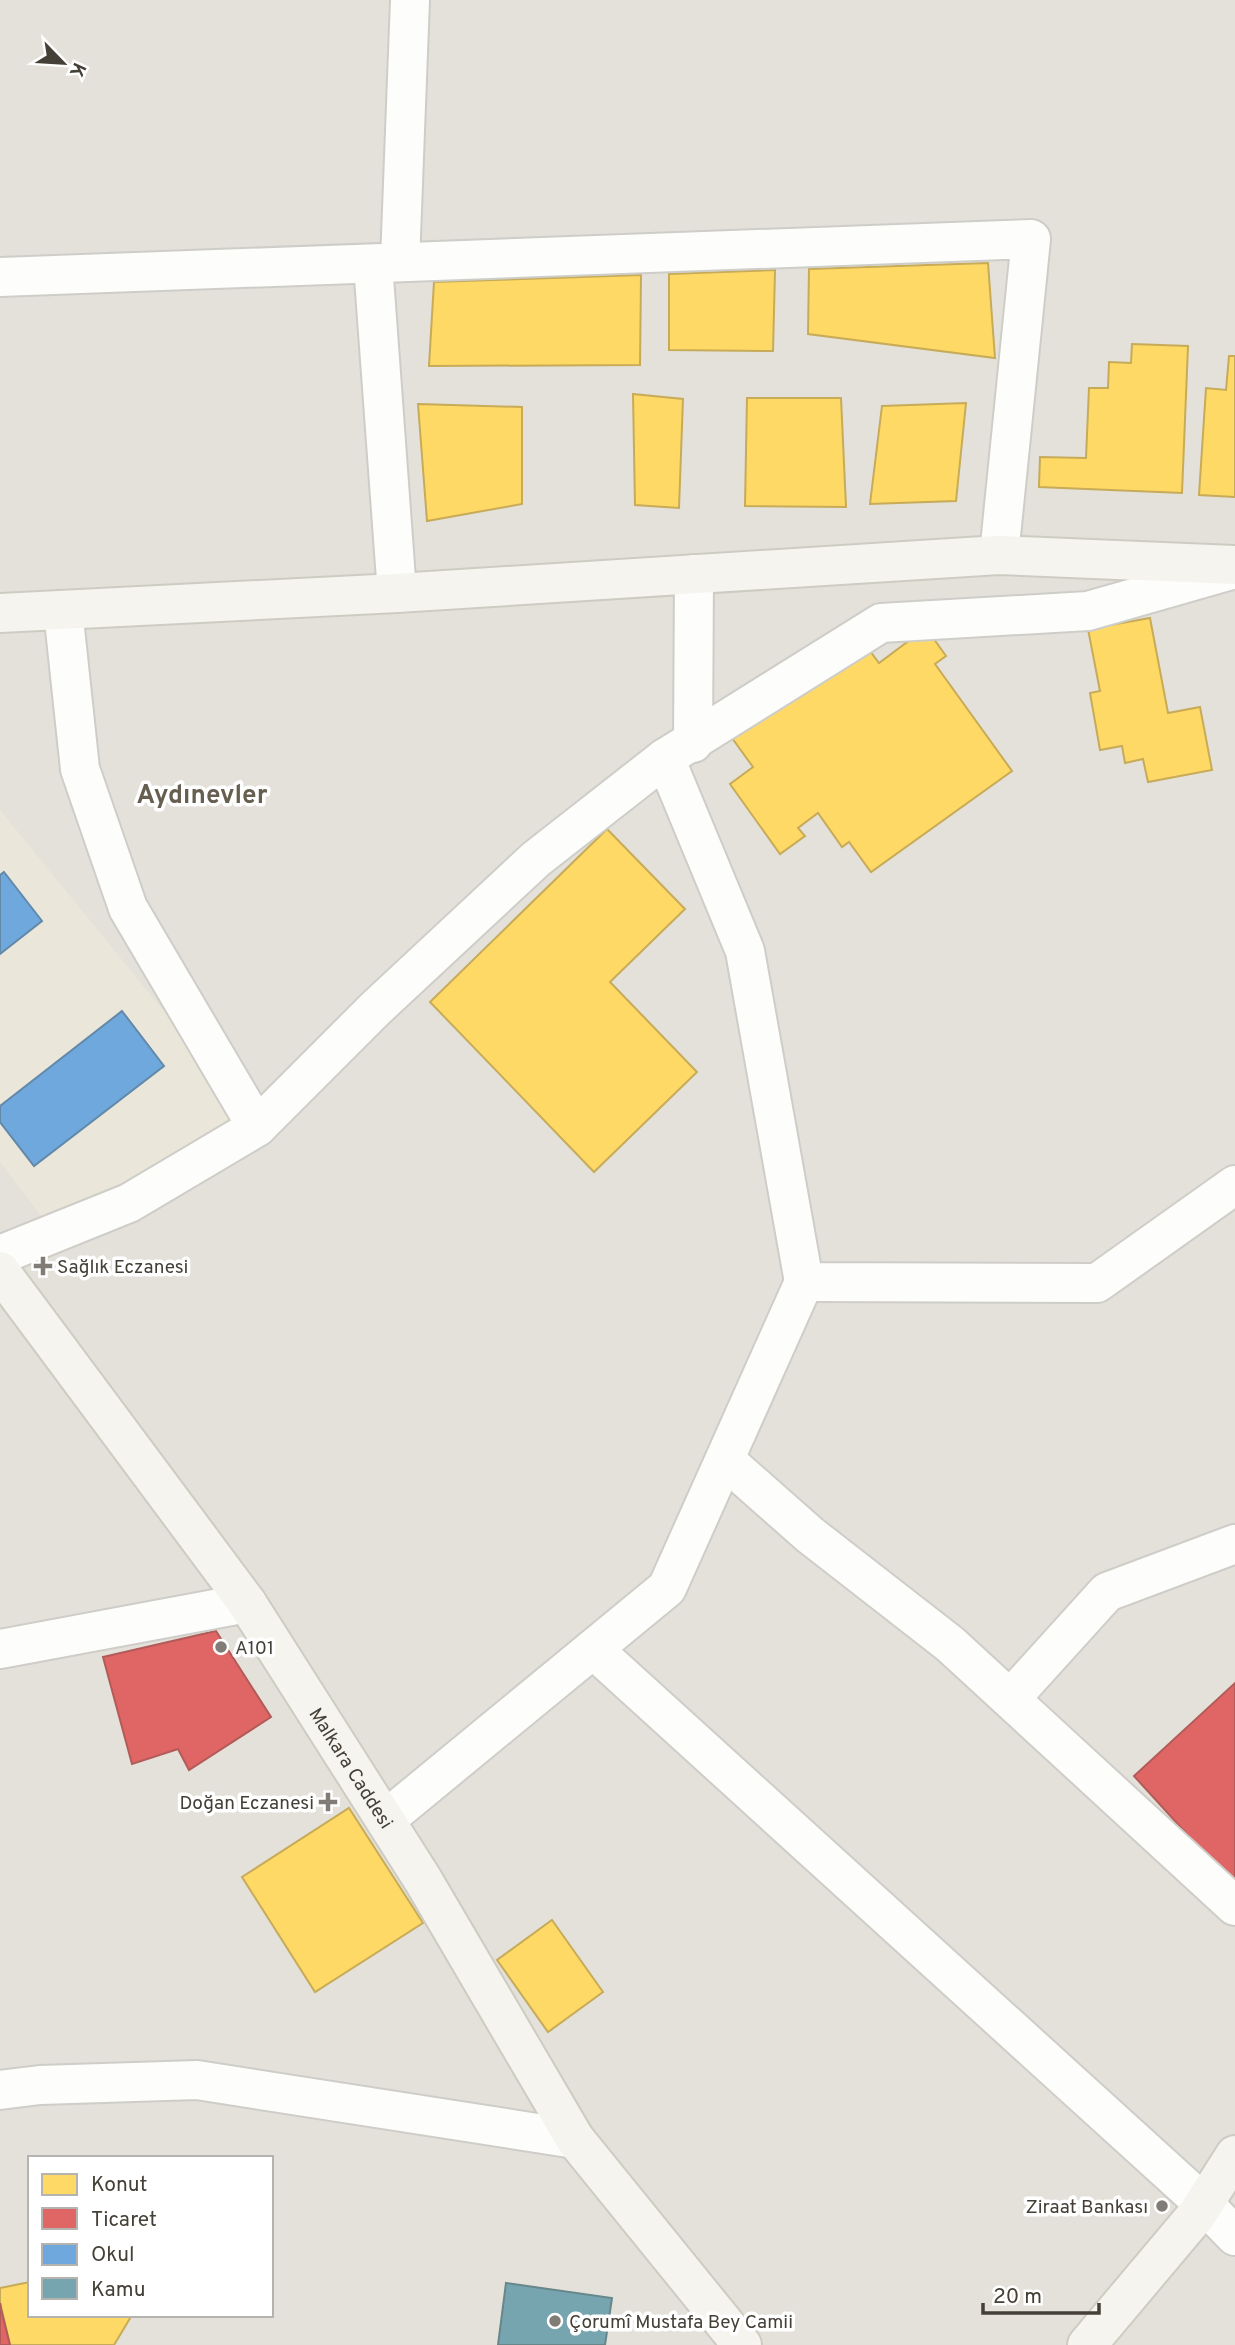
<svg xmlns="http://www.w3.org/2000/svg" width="1235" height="2345" viewBox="0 0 1235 2345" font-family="Overpass,sans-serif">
  <rect width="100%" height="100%" fill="#f0efea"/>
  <path fill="#e3e1d9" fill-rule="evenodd" d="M0,0H1235V2345H0ZM30,2158H271V2315H30Z"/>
  <polygon fill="#eae7da" points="0,810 242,1107 192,1155 41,1216 0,1162"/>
  <g fill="#ffd966" stroke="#c7ab58" stroke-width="2">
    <polygon points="988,263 995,358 808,334 809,269"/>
    <polygon points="775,270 773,351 669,350 669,274"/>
    <polygon points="641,275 640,365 429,366 434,282"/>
    <polygon points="1132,344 1188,346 1182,493 1039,487 1040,457 1086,458 1089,388 1108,388 1109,362 1131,363"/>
    <polygon points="1229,356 1235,356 1235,497 1199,495 1206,388 1226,390"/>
    <polygon points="633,394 683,399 679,508 635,505"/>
    <polygon points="747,398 841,398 846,507 745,506"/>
    <polygon points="966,403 956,501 870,504 882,406"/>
    <polygon points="418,404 522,407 522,504 427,521"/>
    <polygon points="1150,618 1168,713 1200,707 1212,770 1148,782 1143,759 1125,763 1122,746 1100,750 1090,693 1100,691 1088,629"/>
    <polygon points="926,628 946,656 935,664 1012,771 871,872 849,842 842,847 818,813 798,828 805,836 780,854 730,784 753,767 732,738 864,643 879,663"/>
    <polygon points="607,829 685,909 610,982 697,1072 594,1172 430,1002"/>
    <polygon points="349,1808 423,1923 315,1992 242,1877"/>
    <polygon points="552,1920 603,1992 548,2032 497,1960"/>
    <polygon points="30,2282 30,2315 132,2315 114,2345 10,2345 0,2302 0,2288"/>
  </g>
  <g fill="#e06666" stroke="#b25b58" stroke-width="2">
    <polygon points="216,1631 271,1717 189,1770 178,1749 132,1764 103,1657"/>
    <polygon points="1235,1683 1235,1887 1134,1776"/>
    <polygon points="0,2303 1,2309 10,2345 0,2345"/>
  </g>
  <g fill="#6fa8dc" stroke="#6289aa" stroke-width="2">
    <polygon points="4,872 42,921 0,954 0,875"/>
    <polygon points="122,1011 164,1066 34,1166 0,1122 0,1106"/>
  </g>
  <polygon fill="#76a5af" stroke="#67878b" stroke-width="2" points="506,2283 612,2298 605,2345 498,2345"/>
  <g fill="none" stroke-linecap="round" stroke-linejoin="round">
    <g stroke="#cecdc8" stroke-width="42">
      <g id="street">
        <polyline points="400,262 410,0"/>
        <polyline points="373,264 397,593"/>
        <polyline points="0,277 1031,239 999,555"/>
        <polyline points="63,610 80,769 128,908 257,1127"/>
        <polyline points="693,743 694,574"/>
        <polyline points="665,758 745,951 804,1282 1097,1283 1235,1185"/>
        <polyline points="0,1255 129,1203 257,1127 375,1009 536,859 665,758 881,623 1088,611 1235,569"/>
        <polyline points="725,1460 810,1535 950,1644 1235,1906"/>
        <polyline points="0,1649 247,1603"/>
        <polyline points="593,1649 1204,2204 1235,2236"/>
        <polyline points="1011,1698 1107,1592 1235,1544"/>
        <polyline points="385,1820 667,1588 804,1282"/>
        <polyline points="0,2090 40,2085 197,2080 575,2139"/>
      </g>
    </g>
    <g stroke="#ceccc2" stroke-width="42">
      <g id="secondary">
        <polyline points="0,613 397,593 999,555 1235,565"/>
        <path id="s1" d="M0,1271L247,1603L423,1880L575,2139L742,2345"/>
        <polyline points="1087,2345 1198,2213 1235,2155"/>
      </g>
    </g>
    <use href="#street" stroke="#fdfdfc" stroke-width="38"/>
    <use href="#secondary" stroke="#f6f4ef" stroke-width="38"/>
  </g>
  <g fill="#817d76" stroke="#fff" stroke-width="2.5">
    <path d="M39.5 1255.5h7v7h7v7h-7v7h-7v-7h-7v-7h7z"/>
    <circle cx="221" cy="1647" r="7"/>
    <path d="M324.5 1791.5h7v7h7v7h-7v7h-7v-7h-7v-7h7z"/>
    <circle cx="1162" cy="2206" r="7"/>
    <circle cx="555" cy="2321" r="7"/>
  </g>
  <g text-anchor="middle" stroke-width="7" stroke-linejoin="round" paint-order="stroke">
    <g font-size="19" fill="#454037" stroke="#fff" text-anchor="start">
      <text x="57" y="1273">Sağlık Eczanesi</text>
      <text x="235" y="1654">A101</text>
      <text x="314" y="1809" text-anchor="end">Doğan Eczanesi</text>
      <text x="1148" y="2213" text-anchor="end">Ziraat Bankası</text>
      <text x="569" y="2328">Çorumî Mustafa Bey Camii</text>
    </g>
    <g font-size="19" fill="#454037" stroke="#fff">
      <text dy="7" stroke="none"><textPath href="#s1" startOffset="609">Malkara Caddesi</textPath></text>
    </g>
    <g font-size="26" font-weight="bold" fill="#665f50" stroke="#fff">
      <text x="202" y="803">Aydınevler</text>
    </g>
  </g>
  <rect x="28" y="2156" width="245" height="161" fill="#ffffff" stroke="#b5b3af" stroke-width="2"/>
  <rect x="42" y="2174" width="35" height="21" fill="#ffd966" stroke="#b5b3af" stroke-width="2"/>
  <text x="91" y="2191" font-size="21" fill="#454037">Konut</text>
  <rect x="42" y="2208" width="35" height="21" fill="#e06666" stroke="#b5b3af" stroke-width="2"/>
  <text x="91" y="2226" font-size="21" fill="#454037">Ticaret</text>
  <rect x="42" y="2244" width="35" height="21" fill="#6fa8dc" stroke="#b5b3af" stroke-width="2"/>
  <text x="91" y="2261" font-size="21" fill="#454037">Okul</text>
  <rect x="42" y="2278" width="35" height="21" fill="#76a5af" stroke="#b5b3af" stroke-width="2"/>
  <text x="91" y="2296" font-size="21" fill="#454037">Kamu</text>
  <g transform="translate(63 63) rotate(115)" stroke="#ffffff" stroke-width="5" paint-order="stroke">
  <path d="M0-5L12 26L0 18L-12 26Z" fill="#454037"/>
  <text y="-10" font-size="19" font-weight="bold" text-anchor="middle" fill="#454037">K</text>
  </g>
  <path d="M983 2303v10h116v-10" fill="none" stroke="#454037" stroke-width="3.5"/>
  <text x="993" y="2303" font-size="21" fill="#454037" stroke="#ffffff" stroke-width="5" paint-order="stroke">20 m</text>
</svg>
